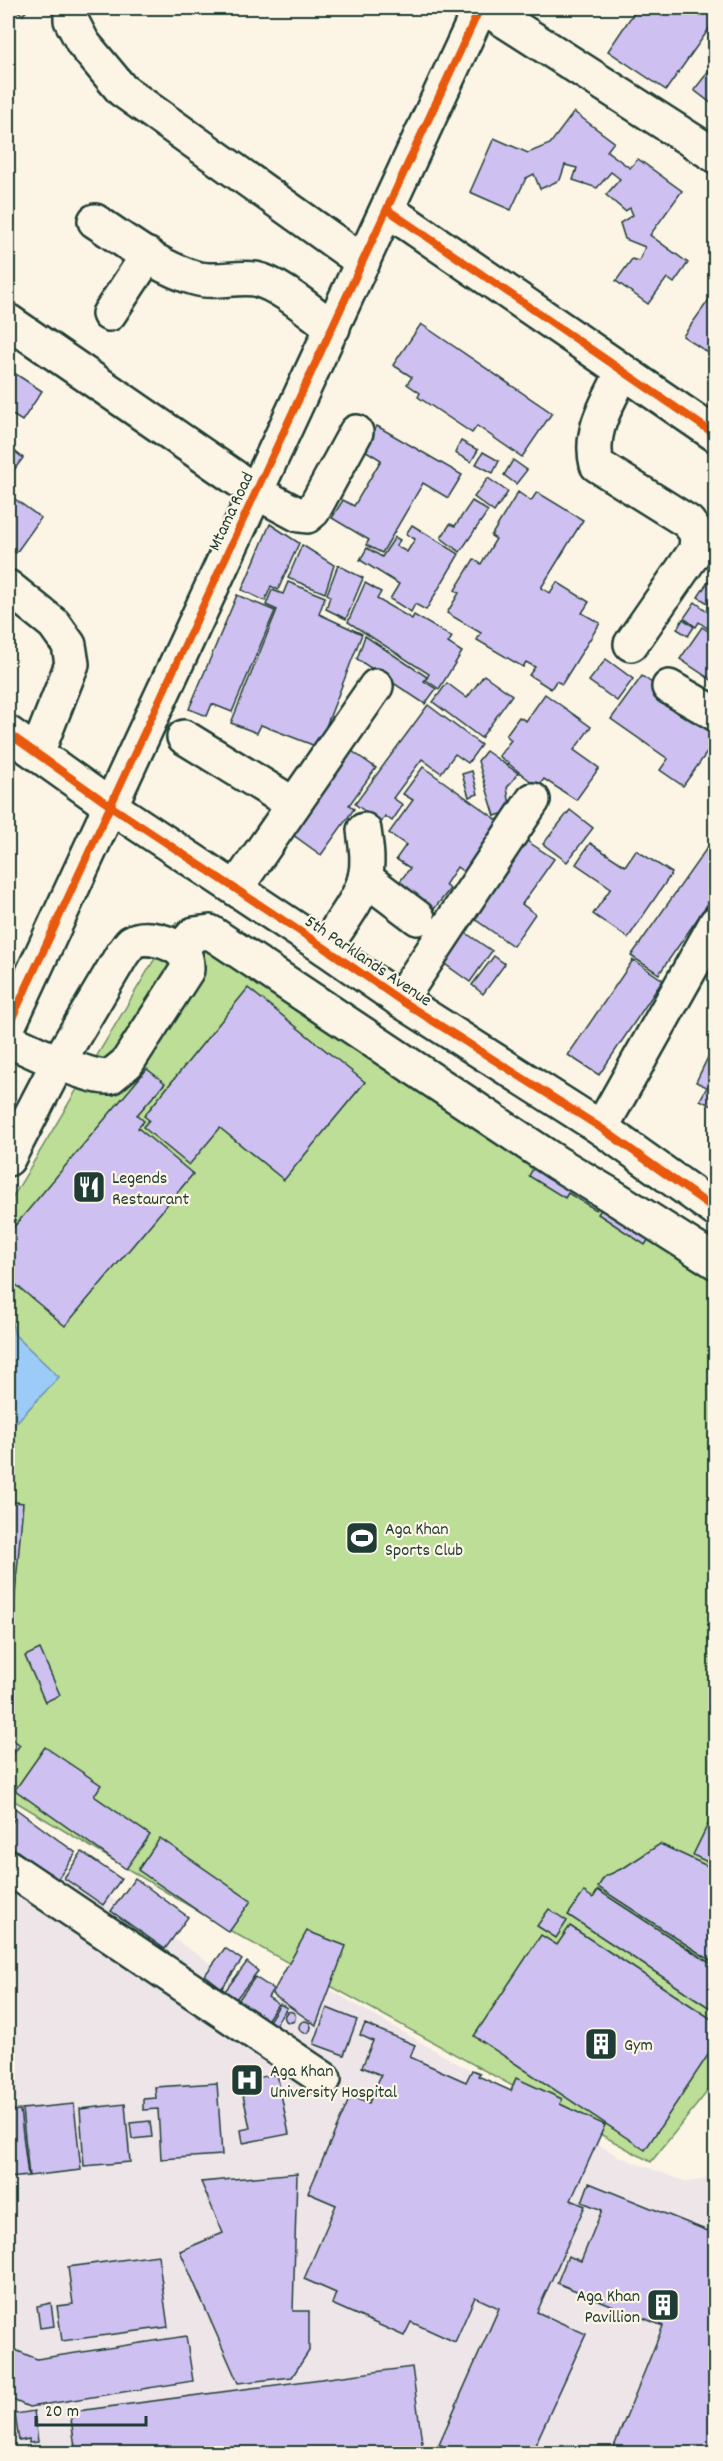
<svg xmlns="http://www.w3.org/2000/svg" width="723" height="2461" viewBox="0 0 723 2461" font-family="Dekko,sans-serif">
  <rect width="100%" height="100%" fill="#fcf5e5"/>
  <filter id="ink" filterUnits="userSpaceOnUse"><feTurbulence type="fractalNoise" baseFrequency=".0167" numOctaves="2"/><feDisplacementMap in="SourceGraphic" scale="12" xChannelSelector="R" yChannelSelector="G"/><feConvolveMatrix kernelMatrix="1 2 1 2 8 2 1 2 1" color-interpolation-filters="sRGB"/></filter>
  <g filter="url(#ink)">
    <polygon fill="#eee5e9" points="8,1830 270,2002 285,1983 325,1987 620,2157 687,2182 715,2178 715,2453 8,2453"/>
    <polygon fill="#bcde97" stroke="#6e8e66" stroke-width="1.5" points="176,923 715,1279 715,2082 651,2162 236,1934 8,1797 8,1205"/>
    <g fill="#9dcbf8" stroke="#6b92aa" stroke-width="1.5">
      <polygon points="8,1307 15,1335 59,1377 8,1431"/>
      <path d="M8,1455L13,1459C17,1470 13,1479 8,1488Z"/>
    </g>
    <g fill="#cec1f2" stroke="#1f3d34" stroke-width="1.5">
      <polygon points="13,8 29,8 23,15"/>
      <polygon points="637,8 713,8 716,10 716,19 666,90 608,51"/>
      <polygon points="716,62 716,107 694,90"/>
      <polygon points="574,112 614,142 607,151 630,168 638,159 682,191 650,235 688,263 674,283 667,278 648,304 616,281 632,259 639,261 645,247 625,239 620,223 633,215 630,208 625,211 606,195 620,179 611,172 597,188 573,180 577,168 565,165 560,180 540,189 534,174 526,178 511,210 470,192 494,138 528,153 550,144"/>
      <polygon points="716,290 716,358 683,336"/>
      <polygon points="421,324 552,413 522,457 477,426 472,433 418,397 420,393 407,384 412,377 393,365"/>
      <polygon points="8,369 42,391 22,421 8,412"/>
      <polygon points="377,426 462,475 448,498 423,483 382,553 366,545 369,540 332,518 343,500 354,506 381,460 363,449"/>
      <polygon points="461,441 478,450 471,462 455,453"/>
      <polygon points="8,446 23,458 8,478"/>
      <polygon points="483,452 499,461 493,473 476,464"/>
      <polygon points="513,460 527,470 516,484 504,475"/>
      <polygon points="488,478 508,492 494,512 474,497"/>
      <polygon points="518,492 531,501 537,492 583,520 541,588 550,593 557,582 589,602 582,613 600,623 562,684 556,681 551,689 529,675 535,667 526,662 523,667 477,640 481,633 447,613 459,593 455,590 474,559 481,564 496,539 491,536"/>
      <polygon points="8,494 41,518 16,553 8,547"/>
      <polygon points="472,501 488,511 460,552 441,538 450,524 455,526"/>
      <polygon points="270,524 299,543 278,590 271,586 265,601 242,590"/>
      <polygon points="412,525 459,554 426,610 415,604 411,612 390,599 399,584 360,560 367,548 382,557 395,537 400,540 396,546 407,552 415,539 406,534"/>
      <polygon points="302,545 334,565 325,593 288,578"/>
      <polygon points="338,565 363,578 346,619 326,609 330,596 327,594"/>
      <polygon points="716,570 716,608 698,597"/>
      <polygon points="288,582 325,597 319,614 362,634 318,747 261,725 257,733 231,723 277,610 266,605 272,590 283,594"/>
      <polygon points="365,583 381,592 377,599 412,619 414,615 452,637 448,643 462,652 439,689 426,680 429,674 348,622"/>
      <polygon points="237,595 275,611 232,712 212,704 207,716 189,709"/>
      <polygon points="695,602 715,617 707,628 699,622 696,627 684,618"/>
      <polygon points="683,619 694,627 688,636 677,629"/>
      <polygon points="702,627 711,633 714,628 716,629 716,683 680,659"/>
      <polygon points="365,636 427,677 424,681 436,689 425,704 357,659"/>
      <polygon points="606,659 633,679 617,701 589,681"/>
      <polygon points="484,675 512,695 481,738 433,702 447,683 467,698"/>
      <polygon points="642,676 716,728 716,740 683,786 660,770 668,759 611,719"/>
      <polygon points="545,694 591,727 574,750 599,768 576,800 544,779 538,787 499,756 511,740 506,735 519,717 526,721"/>
      <polygon points="428,705 481,745 468,763 455,754 441,773 422,759 393,798 403,805 392,821 385,816 381,823 355,804"/>
      <polygon points="349,749 376,768 349,805 354,809 321,855 289,832"/>
      <polygon points="486,751 518,773 507,788 511,811 495,816 478,761"/>
      <polygon points="423,767 500,822 464,872 457,867 445,885 450,889 434,909 398,884 410,868 396,859 406,845 389,833 413,800 403,794"/>
      <polygon points="472,771 478,794 469,797 462,774"/>
      <polygon points="570,810 593,828 567,862 543,844"/>
      <polygon points="515,833 554,859 522,904 535,914 513,946 463,911"/>
      <polygon points="716,835 716,892 659,974 631,956"/>
      <polygon points="590,843 625,866 636,850 672,873 628,938 593,914 611,888 576,864"/>
      <polygon points="463,931 492,951 470,982 442,962"/>
      <polygon points="494,956 505,964 483,994 472,985"/>
      <polygon points="633,960 663,980 599,1075 568,1055"/>
      <polygon points="248,988 365,1082 284,1180 220,1128 189,1165 143,1127 149,1120 144,1116"/>
      <polygon points="713,1047 716,1048 716,1108 700,1100 707,1087 696,1082"/>
      <polygon points="147,1069 165,1083 137,1115 144,1121 138,1128 193,1174 65,1326 8,1278 8,1234"/>
      <polygon points="540,1156 605,1196 596,1210 568,1193 565,1198 529,1176"/>
      <polygon points="610,1196 657,1227 645,1245 598,1214"/>
      <polygon points="8,1501 23,1503 8,1675"/>
      <polygon points="40,1649 60,1695 45,1702 25,1656"/>
      <polygon points="8,1736 20,1745 8,1761"/>
      <polygon points="45,1747 101,1785 94,1796 150,1835 126,1869 15,1790"/>
      <polygon points="12,1806 76,1853 57,1880 8,1844 8,1828 15,1818 8,1812"/>
      <polygon points="716,1808 716,1866 693,1855"/>
      <polygon points="160,1838 251,1901 229,1932 138,1870"/>
      <polygon points="660,1844 716,1870 716,1964 598,1887 604,1877 625,1867"/>
      <polygon points="82,1852 121,1879 103,1905 64,1878"/>
      <polygon points="135,1878 188,1917 165,1949 111,1911"/>
      <polygon points="598,1890 716,1967 716,2012 568,1915 584,1892 593,1898"/>
      <polygon points="549,1909 567,1921 556,1938 537,1926"/>
      <polygon points="570,1926 716,2022 716,2056 710,2052 645,2150 474,2036 541,1935 557,1945"/>
      <polygon points="307,1931 346,1946 316,2025 272,1994"/>
      <polygon points="225,1948 242,1960 222,1988 205,1975"/>
      <polygon points="247,1962 258,1971 236,1999 225,1991"/>
      <polygon points="255,1977 273,1989 268,1997 278,2004 266,2022 237,2002"/>
      <polygon points="280,2004 287,2008 273,2028 267,2024"/>
      <polygon points="327,2008 357,2020 344,2055 314,2044"/>
      <circle cx="290" cy="2017" r="5.5"/>
      <circle cx="305" cy="2027" r="6"/>
      <polygon points="365,2024 415,2045 410,2057 466,2082 472,2070 480,2073 478,2076 511,2091 516,2078 562,2099 560,2104 605,2125 571,2200 585,2206 537,2312 586,2334 531,2454 445,2454 447,2448 439,2444 499,2308 475,2297 455,2342 411,2322 404,2336 332,2304 336,2293 304,2279 336,2205 308,2193 351,2095 369,2103 381,2075 362,2067 373,2041 360,2035"/>
      <polygon points="277,2074 289,2134 243,2143 241,2130 250,2128 240,2081"/>
      <polygon points="217,2083 222,2155 161,2159 158,2109 143,2110 143,2099 156,2098 155,2087"/>
      <polygon points="74,2104 81,2170 29,2176 22,2109"/>
      <polygon points="125,2104 130,2162 84,2166 80,2109"/>
      <polygon points="20,2110 28,2176 8,2178 8,2111"/>
      <polygon points="150,2121 152,2137 132,2139 130,2123"/>
      <polygon points="297,2173 293,2311 309,2311 309,2351 292,2377 238,2383 180,2251 223,2233 201,2182"/>
      <polygon points="589,2183 708,2231 716,2213 716,2454 611,2454 663,2326 557,2283 568,2256 581,2261 602,2210 582,2202"/>
      <polygon points="158,2255 168,2327 62,2341 57,2306 73,2304 68,2267"/>
      <polygon points="51,2303 54,2326 40,2328 37,2306"/>
      <polygon points="186,2336 193,2381 29,2407 8,2398 8,2347 37,2359"/>
      <polygon points="412,2367 423,2450 394,2454 76,2454 70,2412"/>
      <polygon points="34,2411 38,2442 29,2443 29,2439 19,2441 15,2414"/>
    </g>
    <g fill="none" stroke-linecap="round" stroke-linejoin="round">
      <g stroke="#1f3d34" stroke-width="38">
        <g id="minor">
          <polyline points="71,8 71,20 83,43 122,90 363,262"/>
          <polyline points="485,8 716,156"/>
          <polyline points="388,210 716,435"/>
          <path d="M95,221C126,241 159,268 195,278C215,284 235,276 255,279C280,284 312,313 333,328"/>
          <polyline points="109,314 148,255"/>
          <polyline points="8,321 256,492 299,515 307,516 313,511 356,432"/>
          <path d="M623,371C609,402 588,430 597,465L688,522L697,534L696,550L631,644"/>
          <polyline points="8,587 54,624 69,645 72,664 37,753"/>
          <polyline points="669,687 716,714"/>
          <polyline points="8,733 109,805 325,948 400,1000 601,1128 716,1210"/>
          <polyline points="184,737 293,804"/>
          <polyline points="365,878 418,918"/>
          <polyline points="236,888 376,686"/>
          <path d="M325,948C338,926 359,902 365,878C369,862 366,846 364,830"/>
          <polyline points="180,950 194,934 210,932 557,1163 609,1194 716,1262"/>
          <polyline points="400,1000 533,800"/>
          <polyline points="8,1027 480,8"/>
          <path d="M8,1040C31,1050 88,1079 110,1077L127,1063L187,970C187,963 187,957 182,952C172,942 145,934 132,942C129,944 126,950 123,953L59,1061L8,1159"/>
          <polyline points="601,1128 716,923"/>
          <polyline points="8,1867 324,2079"/>
        </g>
      </g>
      <use href="#minor" stroke="#fcf5e5" stroke-width="33"/>
      <g stroke="#fcf5e5" stroke-width="11">
        <g id="cycleway">
          <polyline points="388,210 716,435"/>
          <polyline points="8,733 109,805 325,948 400,1000 601,1128 716,1210"/>
          <polyline points="8,1027 480,8"/>
        </g>
      </g>
      <use href="#cycleway" stroke="#e8590c" stroke-width="8"/>
    </g>
  </g>
  <defs>
    <g id="restaurant-square" transform="scale(1.725)"><rect x="-9" y="-9" width="18" height="18" rx="4" fill="#1f3d34" stroke="#fcf5e5"/><path d="M-5-6h1v4h1v-4h1v4h1v-4h1v5L-1.5 .5V6h-2V.5L-5-1ZM5-6V6H3V1.5H1.5Q1.5-4 5-6Z" fill="#fff"/></g>
    <g id="stadium-square" transform="scale(1.725)"><rect x="-9" y="-9" width="18" height="18" rx="4" fill="#1f3d34" stroke="#fcf5e5"/><path d="M0-5a6.5 5 0 1 0 0 10a6.5 5 0 1 0 0-10ZM-3.5-1.8h7v3.6h-7Z" fill="#fff"/></g>
    <g id="building-square" transform="scale(1.725)"><rect x="-9" y="-9" width="18" height="18" rx="4" fill="#1f3d34" stroke="#fcf5e5"/><path d="M-4-6H4V6H1V3H-1V6H-4ZM-2.5-4.3h1.7v1.8h-1.7ZM.8-4.3h1.7v1.8H.8ZM-2.5-1h1.7V.8h-1.7ZM.8-1h1.7V.8H.8Z" fill="#fff"/></g>
    <g id="hospital-square" transform="scale(1.725)"><rect x="-9" y="-9" width="18" height="18" rx="4" fill="#1f3d34" stroke="#fcf5e5"/><path d="M-5-5h3v3.5h4V-5h3V5h-3V1.5h-4V5h-3Z" fill="#fff"/></g>
  </defs>
  <g fill-rule="evenodd">
    <use href="#restaurant-square" x="89" y="1187"/>
    <use href="#stadium-square" x="362" y="1538"/>
    <use href="#building-square" x="601" y="2044"/>
    <use href="#hospital-square" x="247" y="2080"/>
    <use href="#building-square" x="663" y="2305"/>
  </g>
  <g text-anchor="middle" stroke-width="4.5" stroke-linejoin="round" paint-order="stroke">
    <g font-size="18" fill="#1f3d34" stroke="#fcf5e5">
      <text transform="translate(230 511) rotate(-65)" y="6">Mtama Road</text>
      <text transform="translate(369 960) rotate(34)" y="6">5th Parklands Avenue</text>
    </g>
    <g font-size="18" fill="#1f3d34" stroke="#fcf5e5" text-anchor="start">
      <text x="112" y="1183">Legends<tspan x="112" dy="21">Restaurant</tspan></text>
      <text x="385" y="1534">Aga Khan<tspan x="385" dy="21">Sports Club</tspan></text>
      <text x="624" y="2050">Gym</text>
      <text x="270" y="2076">Aga Khan<tspan x="270" dy="21">University Hospital</tspan></text>
      <text x="640" y="2301" text-anchor="end">Aga Khan<tspan x="640" dy="21">Pavillion</tspan></text>
    </g>
  </g>
  <rect width="723" height="2461" fill="none" stroke="#fcf5e5" stroke-width="30"/>
  <rect x="15" y="15" width="693" height="2431" fill="none" stroke="#1f3d34" stroke-width="2" filter="url(#ink)"/>
  <path d="M36 2416v9h110v-9" fill="none" stroke="#1f3d34" stroke-width="3"/>
  <text x="45" y="2416" font-size="18" fill="#1f3d34" stroke="#fcf5e5" stroke-width="4.5" paint-order="stroke">20 m</text>
</svg>
